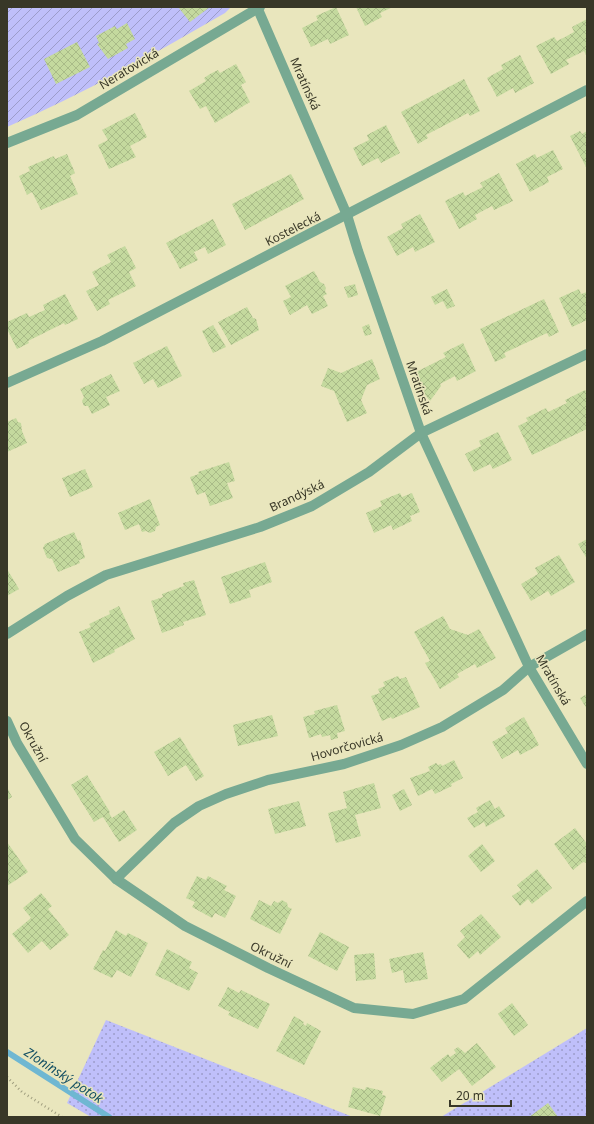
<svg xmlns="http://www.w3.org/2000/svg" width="594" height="1124" viewBox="0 0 594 1124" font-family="'Noto Sans',sans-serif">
  <defs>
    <pattern id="grass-dots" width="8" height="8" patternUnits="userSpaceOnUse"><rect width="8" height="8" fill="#bfbffa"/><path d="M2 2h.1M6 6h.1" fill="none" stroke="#9c9cca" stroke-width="1.8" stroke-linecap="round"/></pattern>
    <pattern id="garden-furrows" width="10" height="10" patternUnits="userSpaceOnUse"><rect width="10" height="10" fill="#bfbffa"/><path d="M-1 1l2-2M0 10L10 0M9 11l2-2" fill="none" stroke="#9c9cca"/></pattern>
    <pattern id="building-cross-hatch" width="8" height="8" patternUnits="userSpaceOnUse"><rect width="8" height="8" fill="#c4d99e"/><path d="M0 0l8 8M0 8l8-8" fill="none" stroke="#a9bb88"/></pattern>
  </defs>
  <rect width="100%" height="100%" fill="#e9e6bd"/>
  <g fill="url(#grass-dots)">
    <polygon points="106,1020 353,1117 91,1117 67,1103"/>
    <polygon points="587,1028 587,1117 441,1117"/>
  </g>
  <path fill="url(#garden-furrows)" d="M7,7H231L225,13C154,54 83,94 7,127Z"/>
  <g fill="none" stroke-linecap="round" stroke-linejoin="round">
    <polyline stroke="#6fb7d2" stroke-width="6" points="7,1052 109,1117"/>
  </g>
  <g fill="url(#building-cross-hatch)">
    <polygon points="178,7 210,7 190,22"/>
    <polygon points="336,7 349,35 330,44 328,39 311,47 302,28 318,20 316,16"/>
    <polygon points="356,7 393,7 380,13 382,17 365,26"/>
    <polygon points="587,19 587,57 584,51 566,60 569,64 551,74 536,46 554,37 557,41 565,37 574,32 572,27"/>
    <polygon points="127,23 135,39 126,44 128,48 108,59 97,44 99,43 96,36 115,26 117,29"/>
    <polygon points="77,42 90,67 56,84 44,59"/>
    <polygon points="520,55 534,83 515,93 513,88 497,97 487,78 503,69 501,65"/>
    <polygon points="236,64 246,82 241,85 250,102 215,123 206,106 200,109 189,91 206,81 204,78 210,74 218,70 220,73"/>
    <polygon points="464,79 480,111 470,116 468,113 426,135 428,138 418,144 401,112"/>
    <polygon points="135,113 147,137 130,146 136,157 109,169 98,145 108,140 102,130"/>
    <polygon points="386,125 400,153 381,163 378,158 362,166 353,148 369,140 367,135"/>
    <polygon points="580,131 582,134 587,131 587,169 570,136"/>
    <polygon points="553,150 563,169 547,177 549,182 530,192 516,164 535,154 537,158"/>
    <polygon points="67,154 75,173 70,176 78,194 41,210 32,192 27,195 19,176 30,171 28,167 54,156 55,159"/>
    <polygon points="499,173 513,201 494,210 492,206 475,215 477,219 459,229 445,201 463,192 465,196 483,187 480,183"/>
    <polygon points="291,174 304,199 245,230 232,204"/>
    <polygon points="420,214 435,242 415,252 413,247 397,256 387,237 403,228 401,224"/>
    <polygon points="213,219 226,245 208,254 205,247 194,252 198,260 180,269 166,243"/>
    <polygon points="125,246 136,268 129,272 136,286 108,300 110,304 97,311 86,291 99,285 92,272 111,262 107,255"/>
    <polygon points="314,271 320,282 324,284 326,288 325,291 327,294 323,296 328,306 312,314 307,305 290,315 283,301 291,297 285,286"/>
    <polygon points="355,284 358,295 348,298 344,287"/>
    <polygon points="447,289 455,306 447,309 443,301 435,305 431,297"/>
    <polygon points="579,289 581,294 587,292 587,320 572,327 559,298"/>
    <polygon points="65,294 78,319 65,325 64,323 28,341 29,343 17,349 7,329 7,322 27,313 29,317 45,310 43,305"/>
    <polygon points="544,299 559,332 549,337 547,333 504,353 506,357 495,362 480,329"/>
    <polygon points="247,307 253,318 256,319 259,330 231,345 218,322"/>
    <polygon points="369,324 372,334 365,336 362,327"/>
    <polygon points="213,325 226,347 213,353 202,331"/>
    <polygon points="463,343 476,371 457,381 455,376 440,384 441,386 430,401 423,392 416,372 446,357 443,353"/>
    <polygon points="167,346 182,376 158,388 153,379 144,384 133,363"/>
    <polygon points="372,359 380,379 367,385 361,400 367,413 347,422 334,391 321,386 328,368 341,373"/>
    <polygon points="111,374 120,391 106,397 110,405 92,414 88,406 84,406 82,401 84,397 80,389"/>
    <polygon points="585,390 587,393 587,429 532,455 518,426 528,421 526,418 546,408 548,412 567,403 565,400"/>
    <polygon points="16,418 18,422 21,423 22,431 27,443 7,452 7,422"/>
    <polygon points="498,432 512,460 493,469 490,464 474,472 465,454 481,446 479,441"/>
    <polygon points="229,462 235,481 227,483 233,498 210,506 205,492 197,495 190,477 199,474 198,472"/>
    <polygon points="85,469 93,487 70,497 62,478"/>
    <polygon points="400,493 402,497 412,493 420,512 410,516 412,521 393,530 391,525 374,533 366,513 382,506 380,501"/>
    <polygon points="150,499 160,525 156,527 155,531 150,533 146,531 142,532 139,524 125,530 118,513"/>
    <polygon points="74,532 78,541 80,540 85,558 79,560 80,563 58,572 52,559 47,558 43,548 45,544"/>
    <polygon points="587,539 587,559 578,544"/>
    <polygon points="559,555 575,582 551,596 548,591 531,601 521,584 538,574 535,568"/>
    <polygon points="265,562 272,582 249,590 251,597 230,604 221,577"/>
    <polygon points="7,569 19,589 7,596"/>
    <polygon points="194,580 206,615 183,622 184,625 162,633 151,601 163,597 162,594 184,586 183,583"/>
    <polygon points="119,606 135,639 114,650 115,652 93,663 79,632 91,627 89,624 110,614 109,611"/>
    <polygon points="443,616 450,629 468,635 479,629 496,658 477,668 475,664 457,674 459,677 440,689 425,663 430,661 414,632"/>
    <polygon points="398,676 400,679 406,677 420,707 392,719 391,717 382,721 371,696 380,693 378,689 385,686 383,682"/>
    <polygon points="587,694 587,709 580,698"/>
    <polygon points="337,705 345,731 337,733 338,738 331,740 330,735 322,737 321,734 309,738 303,717 315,714 314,711"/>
    <polygon points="272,715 278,736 238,746 233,725"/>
    <polygon points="524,717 539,745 520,755 518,750 502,759 492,742 508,733 505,728"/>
    <polygon points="180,737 204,776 196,781 186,765 168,776 154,752"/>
    <polygon points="454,760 463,778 451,784 452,786 435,794 432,789 418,796 410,778 430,771 428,767 436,763 438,765 441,764 442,766"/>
    <polygon points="87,775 110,812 109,813 112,818 124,810 137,830 119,842 103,817 94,822 71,785"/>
    <polygon points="374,783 381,808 355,815 361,836 336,843 328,813 347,808 343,792"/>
    <polygon points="7,787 12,797 7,800"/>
    <polygon points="404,789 412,805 400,811 392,795"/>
    <polygon points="490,800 495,809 499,806 505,816 486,827 484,822 474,828 467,818 478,812 476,808"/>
    <polygon points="299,801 306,826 275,834 268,809"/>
    <polygon points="575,828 587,844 587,863 583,862 573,870 554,844"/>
    <polygon points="7,842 28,872 7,886"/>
    <polygon points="482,844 495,861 481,872 468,856"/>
    <polygon points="537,869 552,888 532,904 528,899 520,906 512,896 521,890 517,885"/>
    <polygon points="197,876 206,880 208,876 227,886 224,890 236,896 225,918 215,913 212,918 192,907 195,902 186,898"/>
    <polygon points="41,893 52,906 48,909 69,935 50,950 42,941 28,953 12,934 31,918 23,908"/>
    <polygon points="259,900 271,906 274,901 278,903 282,900 287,903 288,907 292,909 280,934 250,919"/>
    <polygon points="481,914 501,937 480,955 478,951 469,959 457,945 465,937 460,931"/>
    <polygon points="116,930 126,936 128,933 148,943 131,977 117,970 112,978 93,969 103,950 105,951"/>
    <polygon points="320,932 349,947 337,971 308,956"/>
    <polygon points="167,949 192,962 189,968 198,973 189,991 155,975"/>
    <polygon points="423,952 428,979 405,983 403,970 392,973 389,959"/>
    <polygon points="374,953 376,979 356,981 354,955"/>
    <polygon points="228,987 239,993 241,990 270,1004 258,1029 228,1015 230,1012 218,1006"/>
    <polygon points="512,1003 528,1025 514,1036 498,1014"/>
    <polygon points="294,1016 304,1022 303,1024 306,1026 307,1023 321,1031 304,1065 276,1051"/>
    <polygon points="477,1043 496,1067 472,1086 459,1069 442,1082 430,1068 448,1054 450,1057 456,1053 454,1050 458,1047 465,1053"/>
    <polygon points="353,1087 365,1090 366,1087 383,1091 382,1095 386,1096 380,1116 348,1107"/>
    <polygon points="548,1103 558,1117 529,1117"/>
  </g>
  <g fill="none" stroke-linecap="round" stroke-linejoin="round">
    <polyline stroke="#a09e7f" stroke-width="2.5" stroke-dasharray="1 3" stroke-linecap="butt" points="7,1077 22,1092 62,1117"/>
    <g stroke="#77a992" stroke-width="10">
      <polyline points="257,7 347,215 358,251 421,433 529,667 587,764"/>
      <polyline points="7,143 77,115 260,7"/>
      <polyline points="7,383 102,341 587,90"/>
      <polyline points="7,634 67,596 106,575 260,527 312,506 369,472 421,433 587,354"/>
      <polyline points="7,721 17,743 75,839 116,879 185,926 268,968 354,1008 413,1014 464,999 587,901"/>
      <polyline points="116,879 174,823 199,806 226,794 268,780 344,764 401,745 442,727 503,690 529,667 587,634"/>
    </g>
  </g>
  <g text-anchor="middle" stroke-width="3" stroke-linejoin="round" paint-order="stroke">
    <g font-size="12" fill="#383727" stroke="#e9e6bd">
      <text transform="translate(129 69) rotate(-31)" y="4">Neratovická</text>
      <text transform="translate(305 84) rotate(66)" y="4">Mratínská</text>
      <text transform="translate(293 229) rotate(-27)" y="4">Kostelecká</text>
      <text transform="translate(419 388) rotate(71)" y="4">Mratínská</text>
      <text transform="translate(297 496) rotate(-25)" y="4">Brandýská</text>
      <text transform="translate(553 680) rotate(60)" y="4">Mratínská</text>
      <text transform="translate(33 742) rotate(61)" y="4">Okružní</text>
      <text transform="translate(347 747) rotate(-16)" y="4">Hovorčovická</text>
      <text transform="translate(271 955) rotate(26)" y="4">Okružní</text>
    </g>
    <g font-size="13" font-style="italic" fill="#145063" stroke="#e9e6bd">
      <text transform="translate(64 1075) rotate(33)" y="5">Zlonínský potok</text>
    </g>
  </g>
  <rect width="594" height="1124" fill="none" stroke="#383727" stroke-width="16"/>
  <path d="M450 1100v6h61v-6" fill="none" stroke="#383727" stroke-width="2"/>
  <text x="456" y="1100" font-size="12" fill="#383727" stroke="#e9e6bd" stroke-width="3" paint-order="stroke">20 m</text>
</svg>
